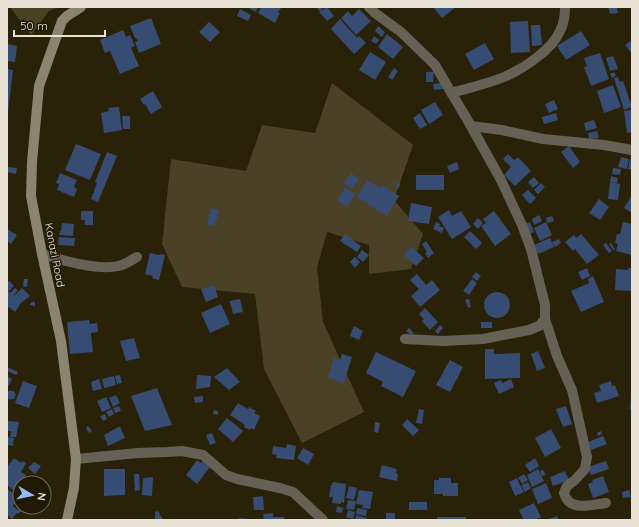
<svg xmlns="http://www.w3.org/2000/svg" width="639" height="527" viewBox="0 0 639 527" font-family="Quicksand,sans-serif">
  <rect width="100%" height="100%" fill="#2a2208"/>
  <g fill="#4a4126">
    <polygon points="10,7 60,7 49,11 31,35"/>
    <polygon points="332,83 413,145 394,200 423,234 411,269 369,274 369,245 327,232 317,268 323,322 364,412 302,443 264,369 255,294 182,287 162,244 171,159 246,171 262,125 315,133"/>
  </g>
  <g fill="#364c72">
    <polygon points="247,7 258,7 256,12"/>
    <polygon points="259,7 282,7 278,12 280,13 275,23 258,13 261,8"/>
    <polygon points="316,7 324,7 320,11"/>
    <polygon points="327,7 334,16 327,21 319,12"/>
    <polygon points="433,7 456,7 442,18"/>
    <polygon points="608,7 617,7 618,13 610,14"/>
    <polygon points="240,9 251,15 248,21 237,16"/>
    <polygon points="359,9 371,21 356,35 341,18 348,11 352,16"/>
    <polygon points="151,18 161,44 139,53 135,42 138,41 136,38 135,38 130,26"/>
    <polygon points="340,19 357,38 359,36 366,43 354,54 331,29"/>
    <polygon points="528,21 530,52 511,53 510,22"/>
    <polygon points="209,22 220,32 210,42 199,32"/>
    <polygon points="531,25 540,25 542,45 532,46"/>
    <polygon points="378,26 385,32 382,37 375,31"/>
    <polygon points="123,30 126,37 130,35 135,46 131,48 139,66 120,74 110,51 105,53 100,40"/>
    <polygon points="581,31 590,45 566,60 557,46"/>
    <polygon points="387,34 403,47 393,59 378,47"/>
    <polygon points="374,36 379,40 376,44 371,41"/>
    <polygon points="632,40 632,54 625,45"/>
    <polygon points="485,43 494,59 474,70 465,54"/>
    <polygon points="7,44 17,46 15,62 7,61"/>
    <polygon points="370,52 386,62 375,80 359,70"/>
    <polygon points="600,53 609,79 591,86 584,67 587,66 584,58"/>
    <polygon points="613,56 618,69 610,71 606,58"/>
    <polygon points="394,68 398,71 392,80 388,77"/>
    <polygon points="7,69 13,70 8,112 7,112"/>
    <polygon points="426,72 434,72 433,82 426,82"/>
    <circle cx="613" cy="75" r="2.5"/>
    <polygon points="618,77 620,82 623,81 632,107 624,110 614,78"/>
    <polygon points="443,83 443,89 434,90 433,84"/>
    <polygon points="613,85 621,107 604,113 597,91"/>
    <polygon points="153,91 162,107 151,114 145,104 144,105 140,99"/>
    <polygon points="554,100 558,109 549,113 545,104"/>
    <polygon points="435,102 443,115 429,124 421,110"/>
    <polygon points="119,107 122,130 104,133 101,113 109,111 108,108"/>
    <polygon points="632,110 632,132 627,133 624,111"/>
    <polygon points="420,113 427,125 420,129 413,118"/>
    <polygon points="556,113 558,120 544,124 542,117"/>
    <polygon points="122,116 130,116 130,129 123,129"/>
    <polygon points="594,120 597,128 586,131 584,123"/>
    <polygon points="597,131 599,138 589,139 588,133"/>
    <polygon points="76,144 101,154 90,180 65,170"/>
    <polygon points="569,146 580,162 573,168 561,152"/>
    <polygon points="107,152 117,156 98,202 91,199 97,183 95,182"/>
    <polygon points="508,154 514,160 518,157 531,171 515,186 504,175 511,167 503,159"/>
    <polygon points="621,157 629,159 627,169 618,167"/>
    <polygon points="630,159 632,160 632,170 628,169"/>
    <polygon points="457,162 459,169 450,173 447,166"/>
    <polygon points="7,167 17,168 16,174 7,172"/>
    <polygon points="613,168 621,169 620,175 612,174"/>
    <polygon points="60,173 77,180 74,187 77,189 74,197 57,190 59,184 56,183"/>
    <polygon points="351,173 359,179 352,189 344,183"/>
    <rect x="416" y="175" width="28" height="15"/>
    <polygon points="611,176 618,178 617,183 610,182"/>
    <polygon points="534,177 539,183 533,188 528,182"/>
    <polygon points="367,180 380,188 382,185 399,196 387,216 357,197"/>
    <polygon points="610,182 620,184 618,200 608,199"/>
    <polygon points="396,183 400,183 399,188 395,187"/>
    <polygon points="541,183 545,187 538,194 534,190"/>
    <polygon points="345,187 355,194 347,207 337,201"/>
    <polygon points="528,190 536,198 530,204 522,195"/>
    <polygon points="632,195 632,213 624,208"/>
    <polygon points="599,199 609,207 600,220 589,213"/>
    <polygon points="411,203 432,207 429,224 408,221"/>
    <polygon points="211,208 219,210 215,226 207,224"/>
    <polygon points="449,210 452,216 461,211 471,227 452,239 438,217"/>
    <polygon points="81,211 93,211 93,225 85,225 85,220 81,220"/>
    <polygon points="494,211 511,234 495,246 481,226 486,223 483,219"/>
    <polygon points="539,215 542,221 534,225 532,219"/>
    <polygon points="552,216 554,221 547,223 546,218"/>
    <polygon points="478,218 483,223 478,229 473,224"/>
    <polygon points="436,222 440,224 439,226 444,228 442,233 433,229"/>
    <polygon points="530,222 534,232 529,234 525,224"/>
    <polygon points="546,222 552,235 540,241 534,228"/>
    <polygon points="623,222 632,224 632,255 616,251 618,244 615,243 617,234 620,234"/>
    <polygon points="62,223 74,224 73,236 59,235 60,231 61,231"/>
    <polygon points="7,229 17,235 11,244 7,241"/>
    <polygon points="470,231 482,243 476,249 464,237"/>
    <polygon points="345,234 361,246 357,252 340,241"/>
    <polygon points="581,234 599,255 587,264 575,249 573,251 565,242 574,235 576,238"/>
    <polygon points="59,237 75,238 74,246 58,245"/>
    <polygon points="550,238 554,247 538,254 534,245"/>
    <polygon points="559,239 561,243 555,247 552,242"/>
    <polygon points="426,241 434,253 428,258 425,253 427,252 422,244"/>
    <polygon points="606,243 612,251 609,253 603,245"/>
    <polygon points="611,243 615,249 613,250 609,244"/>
    <polygon points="412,247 424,258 416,266 404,255"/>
    <polygon points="362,250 369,255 363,262 357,257"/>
    <polygon points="150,253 159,255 160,254 165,255 159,280 152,278 153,276 145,274"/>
    <polygon points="355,257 360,262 355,268 350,262"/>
    <polygon points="587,268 590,276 582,280 578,272"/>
    <polygon points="628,268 632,268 632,291 615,290 616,269 628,270"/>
    <polygon points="476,272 481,276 477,281 472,277"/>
    <polygon points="417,274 426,285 432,280 440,290 420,307 411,296 419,289 410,280"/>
    <polygon points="593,276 604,302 581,312 571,291 589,283 588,279"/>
    <polygon points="24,279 28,279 27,287 23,286"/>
    <polygon points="472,279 477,283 469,295 463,291"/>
    <polygon points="9,281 14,286 9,291 7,290 7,283"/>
    <polygon points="214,285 218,297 206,302 201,289"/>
    <polygon points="15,288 18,290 14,295 14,296 22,288 30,296 21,303 15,312 7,306 7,293 9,291 10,293"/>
    <circle cx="497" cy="305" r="13"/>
    <polygon points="240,299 243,312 233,314 230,301"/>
    <polygon points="469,299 471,307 468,308 465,300"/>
    <polygon points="31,302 35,302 35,306 30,305"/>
    <polygon points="221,304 230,324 210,333 201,313"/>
    <polygon points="425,308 438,322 430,330 422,321 424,319 419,314"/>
    <polygon points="89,320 90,324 97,323 98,332 91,333 93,352 70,354 67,322"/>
    <rect x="481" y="322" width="11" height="6"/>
    <polygon points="440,325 443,328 438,334 435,331"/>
    <polygon points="354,326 363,331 359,340 350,336"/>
    <polygon points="409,328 414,333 411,335 406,331"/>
    <polygon points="134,338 140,358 126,361 120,341"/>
    <polygon points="485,349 494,349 494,354 520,353 520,378 485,379"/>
    <polygon points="538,351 545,368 537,371 531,354"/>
    <polygon points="376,352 416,371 403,397 381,386 383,382 366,373"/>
    <polygon points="342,354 352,357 344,383 328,378 334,358 340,360"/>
    <polygon points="450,360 463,367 450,392 436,385"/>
    <polygon points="7,367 18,372 16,375 7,371"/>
    <polygon points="227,368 240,382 229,390 214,377"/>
    <polygon points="120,375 122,383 117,384 115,376"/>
    <polygon points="197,375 211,376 210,387 196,389"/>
    <polygon points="7,376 12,379 7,389"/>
    <polygon points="114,376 116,385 104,388 102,379"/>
    <polygon points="99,379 102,389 93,391 91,382"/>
    <polygon points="511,379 514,387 499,394 494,383 501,380 502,383"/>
    <polygon points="23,381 37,386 29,408 15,403"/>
    <polygon points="611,381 612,386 615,385 619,396 597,403 594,393 601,391 599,385"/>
    <polygon points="157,388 172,425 145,431 131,396"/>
    <circle cx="11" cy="395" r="4.5"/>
    <polygon points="116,395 120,403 113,407 109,398"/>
    <polygon points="203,396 203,402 195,403 194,397"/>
    <polygon points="631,396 632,396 632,409 630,409"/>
    <polygon points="106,397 111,408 102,412 97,401"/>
    <polygon points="238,403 248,409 249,407 256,411 254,413 260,416 254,430 251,428 250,430 244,427 245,425 230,415"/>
    <polygon points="119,406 121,411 115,413 113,408"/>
    <polygon points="566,406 572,424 563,427 556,409"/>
    <polygon points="112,409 114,414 109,417 106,412"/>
    <polygon points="419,409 424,410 422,424 416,423"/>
    <polygon points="214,410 218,411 218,415 213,414"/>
    <polygon points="105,414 107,419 103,421 100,416"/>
    <polygon points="227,418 243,431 233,442 218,429"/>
    <polygon points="407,419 419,430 413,436 402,425"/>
    <polygon points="7,421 19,422 16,437 10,437 11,431 7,431"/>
    <polygon points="375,422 380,423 378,433 374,432"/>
    <polygon points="88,426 92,431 89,433 86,428"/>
    <polygon points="120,426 125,438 108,446 104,435"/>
    <polygon points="551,429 561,448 545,457 535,438"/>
    <polygon points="601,431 602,434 598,436 597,433"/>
    <polygon points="212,433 216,443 210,445 206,435"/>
    <polygon points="603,436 607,444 591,450 588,442"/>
    <polygon points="8,437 14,438 13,446 7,445"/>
    <polygon points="287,444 296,446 294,460 276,458 277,455 272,454 273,446 286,448"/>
    <polygon points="303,448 314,454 308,465 297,458"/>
    <polygon points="14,458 21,463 22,461 26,463 21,472 26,475 14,491 7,485 7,467"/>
    <polygon points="535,458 539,466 530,472 525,465"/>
    <polygon points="197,460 201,463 202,461 210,467 197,484 186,475"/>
    <polygon points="606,461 609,469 591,475 588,467"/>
    <polygon points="34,462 41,466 35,474 28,468"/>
    <polygon points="382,465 397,469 396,473 398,474 397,481 379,477"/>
    <polygon points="104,469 125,469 125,495 104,496"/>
    <polygon points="538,469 544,481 532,487 527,475"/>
    <polygon points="543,470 546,475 542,476 540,471"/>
    <polygon points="565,471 569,480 553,486 550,477"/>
    <polygon points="134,474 139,474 140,490 135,491"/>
    <polygon points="524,474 528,480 522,484 518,478"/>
    <polygon points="603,476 609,492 593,498 588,484 593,482 592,480"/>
    <polygon points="153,477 152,496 142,495 143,478"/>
    <polygon points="439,478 451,478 451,483 458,483 458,496 443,496 443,494 434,494 434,480 439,480"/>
    <polygon points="517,478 520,485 518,486 520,485 524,492 515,496 509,482"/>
    <polygon points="333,482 346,484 344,503 341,502 341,504 332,503 333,497 329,497 331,485 332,485"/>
    <polygon points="528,482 531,488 525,492 521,485"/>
    <polygon points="546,483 552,498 538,504 532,489"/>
    <polygon points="349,486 357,488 354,500 346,498"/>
    <polygon points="7,489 19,497 13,506 18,510 21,507 23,510 18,514 17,513 12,519 7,515"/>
    <polygon points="359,490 373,492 370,509 362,508 363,505 356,504"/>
    <polygon points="629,490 631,497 623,498 622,492"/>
    <polygon points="263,496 264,510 254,510 253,497"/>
    <polygon points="348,500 356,501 354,510 346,509"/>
    <rect x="409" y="502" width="18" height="8"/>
    <polygon points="534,503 541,517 534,520 524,520 519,510"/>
    <polygon points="337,506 343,508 342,513 336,512"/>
    <polygon points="357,508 367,510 366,516 356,514"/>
    <polygon points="348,510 355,512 353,519 346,517"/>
    <polygon points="158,511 163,520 155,520 155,512"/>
    <polygon points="273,513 273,517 284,517 285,520 264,520 263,514"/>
    <rect x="386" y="513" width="9" height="6"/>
    <polygon points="356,515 367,518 367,520 355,520"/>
    <polygon points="557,516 559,520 546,520"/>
    <rect x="437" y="517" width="29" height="3"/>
    <polygon points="239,518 249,519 249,520 239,520"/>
  </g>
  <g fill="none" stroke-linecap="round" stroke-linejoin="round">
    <g stroke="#656155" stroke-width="10">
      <polyline points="369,7 375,13 401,32 435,65 471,126 501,180 522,225 531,249 545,305 545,319 539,326 529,330 483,339 443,341 405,339"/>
      <path d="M451,93C469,88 487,84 504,77C523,69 552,50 560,31C564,24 565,15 565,7"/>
      <polyline points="471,126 502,130 543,139 604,145 632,150"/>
      <path d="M42,254C60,260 99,271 118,266C125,265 131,260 137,257"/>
      <path d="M545,319L557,356L572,390L587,457L585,469L575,480L567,486L564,493C569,512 590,505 606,503"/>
      <polyline points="76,459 138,453 167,452 182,451 203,455 226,475 237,479 280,488 293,492 323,520"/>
    </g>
    <polyline stroke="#8a8471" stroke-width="10" points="67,520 74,488 76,459 61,341 42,254 31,196 32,162 39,86 62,21 67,16 81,7"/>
  </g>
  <g text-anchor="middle" stroke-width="3" stroke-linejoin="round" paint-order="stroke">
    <g font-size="11" fill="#e7e2d3" stroke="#201801">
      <text transform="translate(55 255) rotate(79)" y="4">Kanazi Road</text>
    </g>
  </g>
  <rect width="639" height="527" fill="none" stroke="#e7e2d3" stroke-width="16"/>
  <g transform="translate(32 495) rotate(99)"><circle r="19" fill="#201801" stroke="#706955"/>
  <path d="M0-3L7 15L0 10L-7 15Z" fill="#90b8fd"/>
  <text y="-6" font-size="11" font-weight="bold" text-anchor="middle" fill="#e7e2d3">N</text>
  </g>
  <path d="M14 30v6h91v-6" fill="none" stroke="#e7e2d3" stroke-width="2"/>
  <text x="20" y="30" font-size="12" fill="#e7e2d3" stroke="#201801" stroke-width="3" paint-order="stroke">50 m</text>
</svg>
